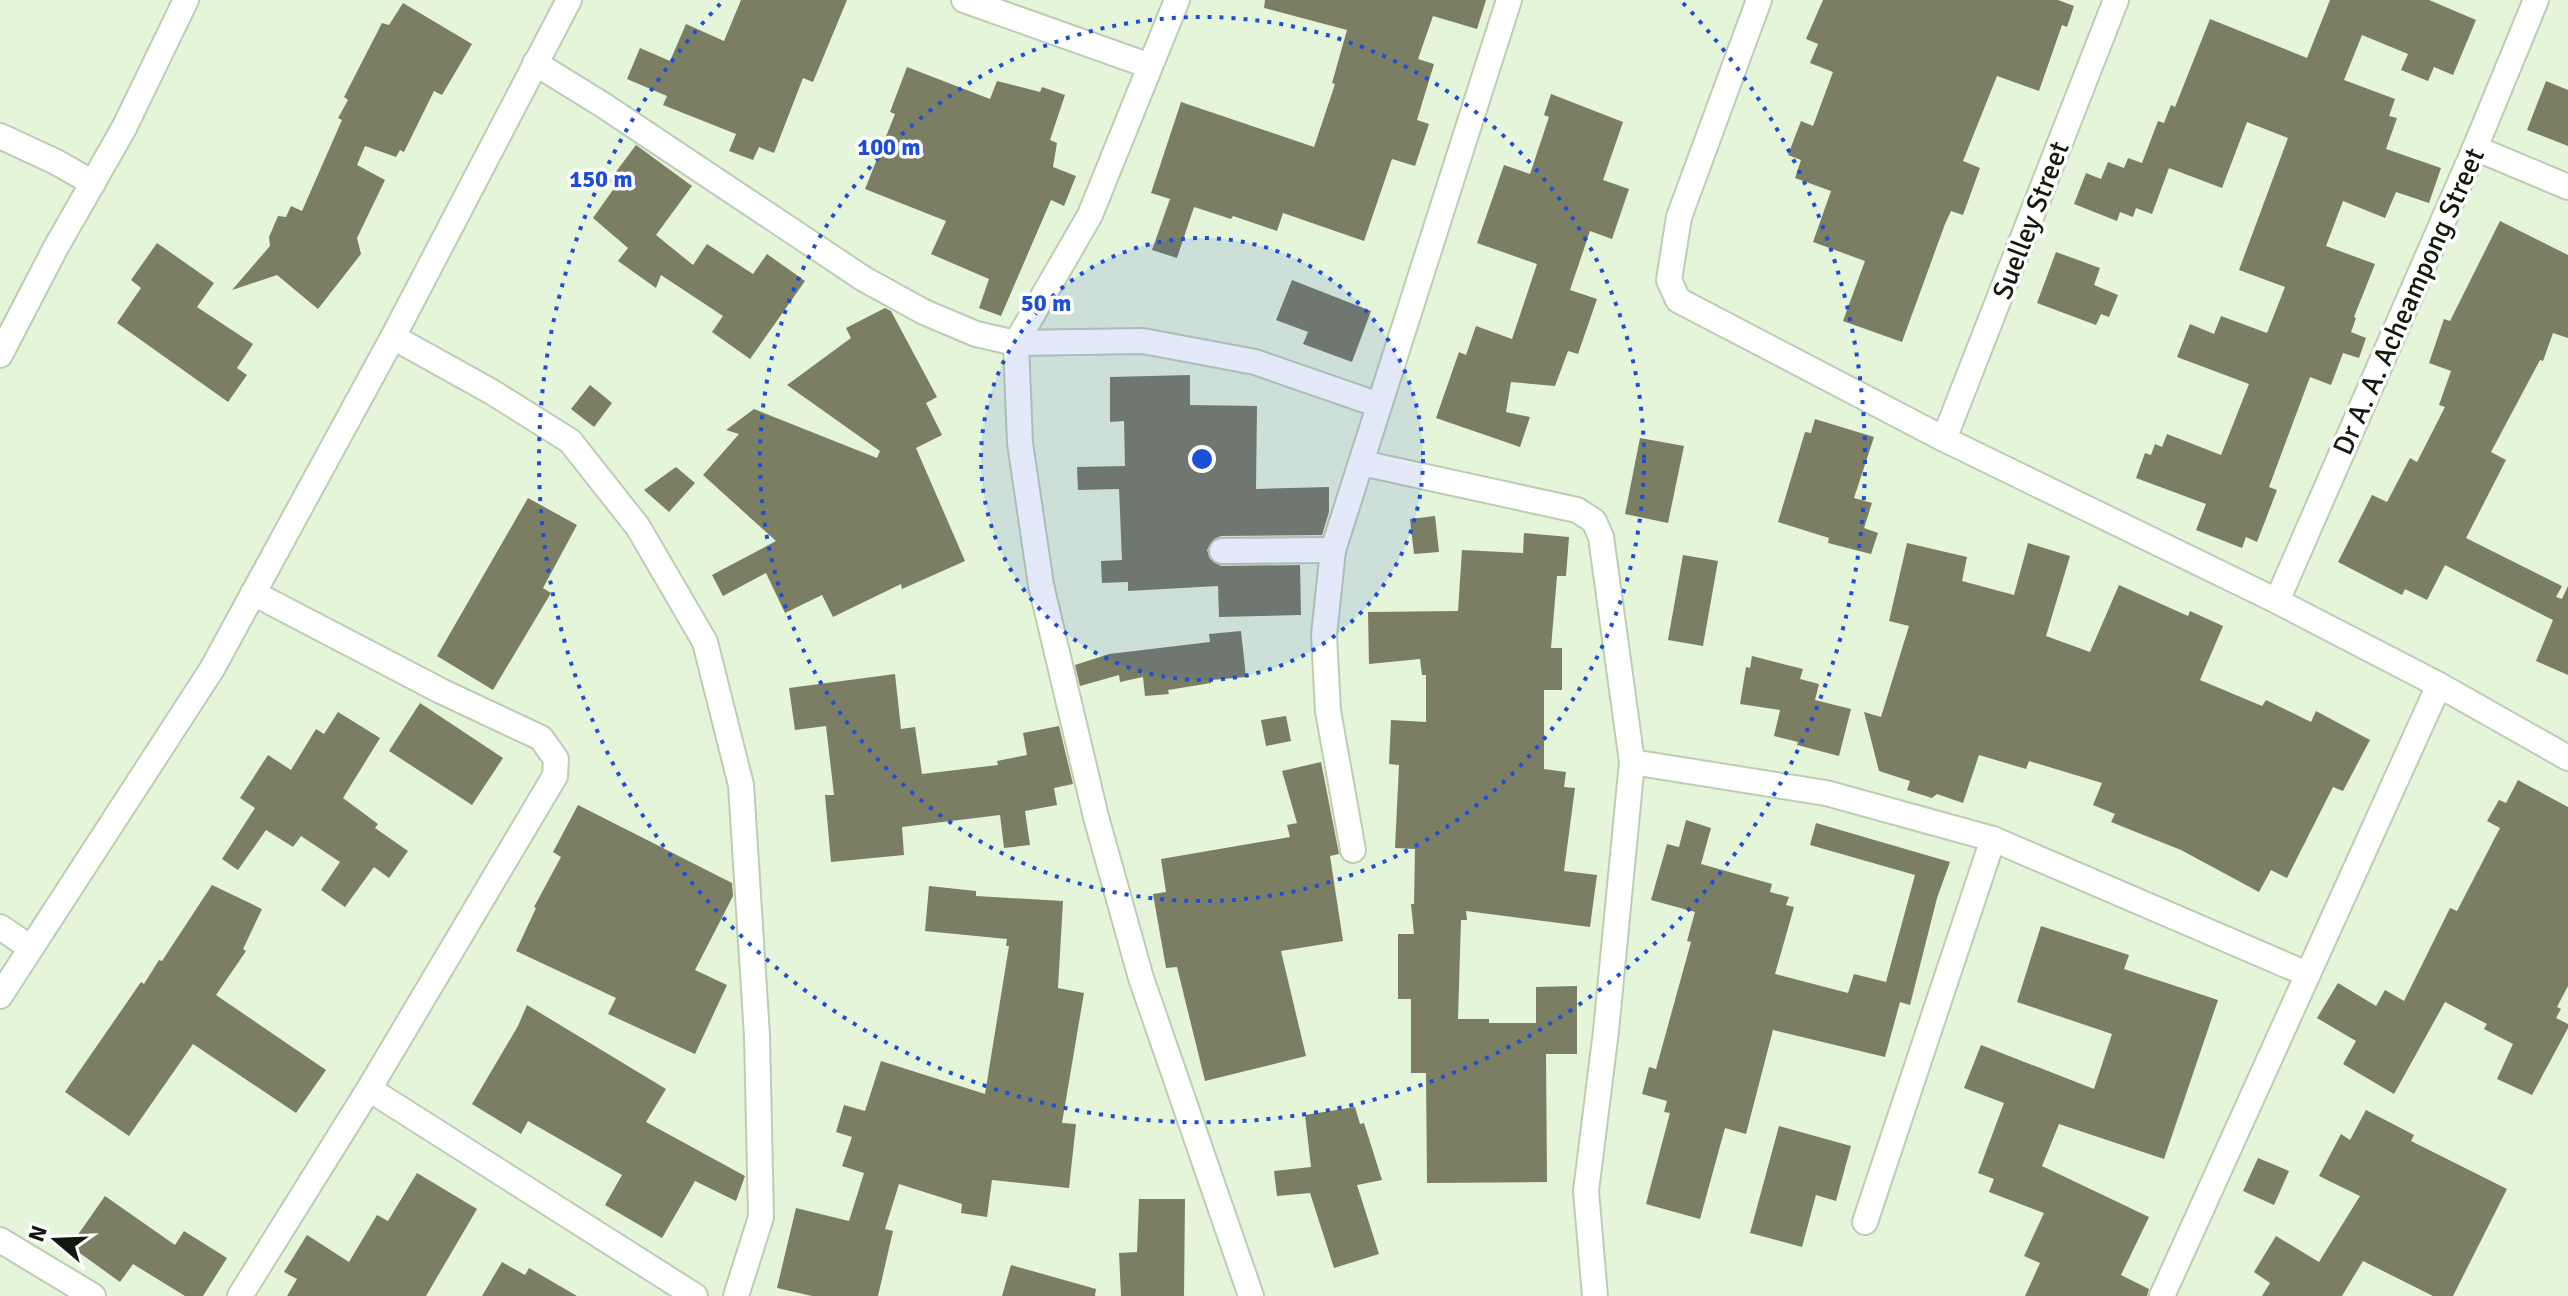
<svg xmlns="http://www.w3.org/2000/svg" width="2568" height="1296" viewBox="0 0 2568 1296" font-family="Signika,sans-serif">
  <rect width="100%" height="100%" fill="#e4f5da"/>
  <g fill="#7c7e63">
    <polygon points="741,0 847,0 813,82 803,78 774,153 759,147 753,160 729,151 736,134 663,105 667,96 627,79 640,48 670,61 686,24 724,41"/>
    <polygon points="1265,0 1486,0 1477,29 1433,16 1418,59 1434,64 1417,120 1429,124 1415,166 1392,159 1364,241 1283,213 1277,231 1233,216 1231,219 1194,207 1177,258 1152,250 1170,199 1151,193 1181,102 1314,147 1335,84 1332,83 1347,30 1264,8"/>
    <polygon points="1823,0 2058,0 2074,6 2067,27 2062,25 2039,91 1997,76 1963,161 1980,168 1963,215 1951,211 1945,224 1902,342 1843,321 1865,261 1813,242 1831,191 1795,178 1801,160 1788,155 1801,121 1813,126 1833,72 1810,63 1818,44 1806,39"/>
    <polygon points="2330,0 2429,0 2476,20 2453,75 2434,67 2428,81 2401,70 2408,54 2362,35 2344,80 2395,99 2389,116 2397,118 2386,149 2441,168 2429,203 2396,192 2385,218 2343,201 2326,246 2375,264 2354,317 2356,318 2351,332 2366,338 2359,358 2343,353 2331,385 2310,377 2269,487 2277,490 2257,542 2246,537 2242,548 2196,530 2206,504 2136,478 2145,453 2151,455 2155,444 2162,447 2167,434 2221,455 2249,384 2177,357 2190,324 2214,334 2221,316 2267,333 2285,287 2239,270 2288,138 2247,122 2222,188 2169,168 2152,214 2136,208 2133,217 2120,212 2117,221 2074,204 2086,173 2101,179 2108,162 2124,168 2128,158 2142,163 2158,121 2164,123 2171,105 2175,107 2210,19 2307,58"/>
    <polygon points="403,3 472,44 442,95 434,91 404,152 400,150 396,157 365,146 357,165 385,180 357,238 361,254 318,309 277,275 232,290 270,246 269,237 278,216 286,217 291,206 302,211 342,120 338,118 348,100 344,97 382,23 389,25"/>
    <polygon points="907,67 990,99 997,81 1040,92 1042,87 1065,95 1050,140 1057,143 1053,167 1076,176 1064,206 1051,200 1001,316 979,308 989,279 931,254 946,221 865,189 895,114 890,112"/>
    <polygon points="2546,81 2568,90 2568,146 2527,130"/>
    <polygon points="1551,94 1623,122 1603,180 1629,189 1612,239 1590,231 1570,290 1597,299 1578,354 1568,351 1555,386 1511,382 1506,412 1530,417 1520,447 1436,418 1459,352 1466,355 1476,326 1512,339 1537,264 1477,243 1504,165 1530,174 1549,117 1544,115"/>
    <polygon points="636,145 692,186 656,235 693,265 707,244 753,274 767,254 805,281 750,359 712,332 723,316 661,275 656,288 618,261 628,248 593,218 615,187 609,181"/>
    <polygon points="2500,221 2568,255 2568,338 2553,333 2543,361 2540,360 2491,452 2506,460 2466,538 2562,586 2556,597 2562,599 2568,586 2568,675 2536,661 2553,620 2445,565 2427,600 2405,589 2402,595 2338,562 2372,495 2387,502 2410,458 2417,462 2445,407 2439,405 2451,371 2429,363 2444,319 2450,321"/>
    <polygon points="157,243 214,283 197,307 253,344 237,368 247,375 228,402 117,323 141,288 131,280"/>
    <polygon points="2056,252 2100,268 2094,285 2118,295 2109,317 2101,314 2096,325 2037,303"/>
    <polygon points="1292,280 1371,311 1352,362 1303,344 1308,332 1276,320"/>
    <polygon points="885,308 891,311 937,397 926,403 942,435 916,448 965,561 902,589 901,584 833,617 822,595 785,613 766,573 723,596 712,575 776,541 703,475 739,434 726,430 754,409 877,458 880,451 787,385 851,338 846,328"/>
    <polygon points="1190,375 1190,405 1257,406 1256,489 1329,487 1329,512 1322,535 1221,536 1214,539 1207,550 1210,559 1221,566 1300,565 1301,615 1219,617 1218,586 1128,591 1128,582 1102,583 1101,561 1122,560 1119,489 1078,490 1077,467 1125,466 1124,421 1110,422 1110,377"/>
    <polygon points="590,385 612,403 594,427 571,409"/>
    <polygon points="1815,419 1874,437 1854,498 1872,503 1864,528 1878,533 1871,554 1828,543 1829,538 1778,522 1805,432 1811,433"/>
    <polygon points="1640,438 1684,446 1668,523 1625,514"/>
    <polygon points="676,467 695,483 669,512 644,490"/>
    <polygon points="528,498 577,525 543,588 551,593 493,690 437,656"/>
    <polygon points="1435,516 1439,552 1414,554 1410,519"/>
    <polygon points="1524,533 1569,537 1566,576 1557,576 1551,648 1562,648 1562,690 1544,690 1544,769 1566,772 1564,787 1575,788 1564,871 1597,875 1590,927 1466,911 1467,920 1461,920 1458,1019 1489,1019 1489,1023 1536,1023 1536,987 1577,986 1577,1054 1546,1054 1547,1182 1427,1183 1426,1073 1411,1073 1411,999 1398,999 1398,934 1414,934 1411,904 1414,904 1415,849 1395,848 1399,765 1389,764 1391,720 1426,722 1426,675 1422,675 1420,659 1369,664 1368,612 1458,611 1462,550 1523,553"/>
    <polygon points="1907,543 1967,557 1962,581 2014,595 2028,543 2070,556 2046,636 2090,652 2119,585 2188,616 2190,611 2223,626 2200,680 2262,706 2266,700 2311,722 2316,711 2370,740 2343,791 2333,787 2287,878 2271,870 2259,892 2181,850 2111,822 2115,814 2093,805 2102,783 2029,761 2026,769 1979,755 1963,803 1937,794 1932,798 1907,790 1910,781 1879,771 1864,712 1881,717 1909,626 1889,621"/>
    <polygon points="1683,555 1718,561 1703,646 1668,640"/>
    <polygon points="1241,631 1246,677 1211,680 1211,683 1168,690 1169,694 1145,696 1143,677 1120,682 1119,675 1080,686 1075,665 1109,654 1210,642 1209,634"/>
    <polygon points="1752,656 1803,669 1800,679 1819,684 1815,700 1851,709 1839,756 1797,745 1798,742 1774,736 1780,710 1740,704 1746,667 1750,668"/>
    <polygon points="895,674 901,729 915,727 922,774 998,765 997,761 1027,755 1023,733 1059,726 1073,784 1054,788 1057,805 1025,811 1030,845 1004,848 1000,815 902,827 904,855 831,862 825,795 834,795 826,726 795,730 789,688"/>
    <polygon points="420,703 503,758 472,805 389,751"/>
    <polygon points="338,712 380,738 343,798 378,824 375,828 408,851 389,878 374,867 345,907 321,890 340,862 301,836 293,847 266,830 238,870 222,859 255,808 240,798 268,755 291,770 316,729 324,734"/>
    <polygon points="1286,716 1291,741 1266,746 1261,720"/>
    <polygon points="1321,762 1339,854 1330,856 1343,941 1281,951 1306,1056 1205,1081 1177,967 1166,968 1153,894 1166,892 1161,859 1290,837 1287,825 1297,823 1282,771"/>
    <polygon points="2518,780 2568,807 2568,986 2557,1007 2561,1009 2556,1018 2568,1024 2568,1028 2532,1095 2497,1079 2513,1044 2484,1029 2487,1024 2445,1002 2394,1094 2343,1064 2356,1041 2317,1018 2338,983 2376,1006 2385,990 2404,1001 2450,908 2457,911 2500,828 2487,821 2499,800 2506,803"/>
    <polygon points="578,805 732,883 733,896 695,970 727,985 695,1054 608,1014 616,998 516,951 536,908 534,907 561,857 553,852"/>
    <polygon points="1686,820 1711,828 1701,864 1772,884 1770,892 1789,897 1786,905 1794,907 1775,974 1848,993 1854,974 1886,982 1915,875 1810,845 1816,823 1950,862 1937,898 1910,1005 1900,1002 1885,1057 1773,1030 1746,1134 1725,1128 1700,1219 1646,1204 1670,1113 1664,1112 1667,1101 1642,1094 1649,1067 1656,1069 1691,942 1687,941 1695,912 1651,900 1667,844 1679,847"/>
    <polygon points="212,885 262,909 243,949 246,951 216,995 326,1070 296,1113 193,1044 129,1136 65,1092 141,982 144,984 159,960 162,961"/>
    <polygon points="929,886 976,891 976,896 1063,901 1058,988 1084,993 1062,1123 1076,1124 1069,1188 992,1180 987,1217 961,1213 962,1204 899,1184 885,1229 893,1231 878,1296 812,1296 777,1288 796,1208 849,1221 864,1173 842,1166 852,1137 836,1132 844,1105 865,1111 881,1061 985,1094 1009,946 1006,946 1007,939 925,931"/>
    <polygon points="2041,926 2129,955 2124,969 2218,1000 2164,1159 2059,1124 2042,1166 2149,1217 2121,1275 2149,1289 2147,1296 2025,1296 2040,1263 2024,1256 2044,1213 1989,1192 1994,1179 1978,1173 2004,1103 1964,1088 1981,1045 2094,1089 2112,1034 2017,1002"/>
    <polygon points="527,1005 666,1089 646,1122 745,1176 736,1201 695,1181 662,1238 605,1205 622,1175 528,1121 521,1134 472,1104 518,1026"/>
    <polygon points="1355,1107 1360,1124 1364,1123 1382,1180 1357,1185 1379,1254 1334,1268 1310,1193 1277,1196 1274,1171 1311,1167 1305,1115"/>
    <polygon points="2366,1110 2414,1135 2411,1141 2507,1189 2453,1296 2433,1296 2363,1261 2342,1296 2262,1296 2270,1283 2254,1272 2276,1236 2319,1262 2360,1196 2319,1176 2341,1134 2350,1140"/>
    <polygon points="1779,1126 1851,1146 1836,1201 1816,1195 1802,1247 1750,1233"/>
    <polygon points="2258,1158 2289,1171 2274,1205 2243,1191"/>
    <polygon points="417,1173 477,1209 426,1296 287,1296 297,1279 284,1272 307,1235 349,1262 377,1215 388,1221"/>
    <polygon points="105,1196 175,1245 184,1231 227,1258 203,1296 185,1296 133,1264 120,1282 70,1246"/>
    <polygon points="1139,1199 1185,1199 1184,1296 1121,1296 1119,1253 1137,1252"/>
    <polygon points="502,1262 525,1275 529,1268 577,1296 482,1296"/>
    <polygon points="1011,1265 1096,1289 1095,1296 1002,1296"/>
  </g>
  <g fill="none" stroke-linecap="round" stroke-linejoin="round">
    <g stroke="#bdcdb3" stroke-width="28">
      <g id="minor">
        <polyline points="964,0 1150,66"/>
        <polyline points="1177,0 1090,215 1016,343 1020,443 1041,585 1096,817 1141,978 1251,1296"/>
        <polyline points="1759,0 1679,217 1669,280 1678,300 1944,439 2277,601 2439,685 2568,758"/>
        <polyline points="535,63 603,105 864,279 924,312 976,334 1016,343 1143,341 1255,362 1379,405"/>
        <polyline points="0,136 56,162 93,183"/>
        <polyline points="2475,148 2568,187"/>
        <polyline points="393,337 492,392 570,441 638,527 705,642 741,785 757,1036 761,1217 736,1296"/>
        <polyline points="0,355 55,249 124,128 186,0"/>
        <polyline points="1944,439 2116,0"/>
        <polyline points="1362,463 1577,510 1594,521 1601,537 1632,762 1826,793 1993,839 2307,974"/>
        <polyline points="1222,551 1333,550"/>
        <polyline points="2277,601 2475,148 2536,0"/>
        <polyline points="1353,850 1328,711 1324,635 1333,550 1509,0"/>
        <polyline points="0,927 31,948"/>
        <polyline points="0,996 212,669 393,337 569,0"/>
        <polyline points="369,1089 695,1296"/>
        <polyline points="1865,1222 1993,839"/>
        <polyline points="0,1240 93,1296"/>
        <polyline points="240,1296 369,1089 555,776 556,759 541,738 441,691 253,593"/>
        <polyline points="1595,1296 1586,1191 1606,1031 1632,762"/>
        <polyline points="2162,1296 2439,685"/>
      </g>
    </g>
    <use href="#minor" stroke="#fff" stroke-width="24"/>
  </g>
  <circle cx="1202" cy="459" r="221" fill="#1d4ed8" fill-opacity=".12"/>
  <g fill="none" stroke="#1d4ed8" stroke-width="4" stroke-dasharray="4 8">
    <circle cx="1202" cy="459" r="221"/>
    <circle cx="1202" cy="459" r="442"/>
    <path d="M1683 3A663 663 0 1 1 721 3"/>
  </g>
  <g text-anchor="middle" stroke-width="7" stroke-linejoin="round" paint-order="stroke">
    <g font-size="28" fill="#141910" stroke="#fff">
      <text transform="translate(2030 220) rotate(-69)" y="10">Suelley Street</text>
      <text transform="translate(2408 301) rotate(-66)" y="10">Dr A. A. Acheampong Street</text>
    </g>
  </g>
  <circle cx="1202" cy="459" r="12" fill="#1d4ed8" stroke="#fff" stroke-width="4"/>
  <g font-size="24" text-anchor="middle" font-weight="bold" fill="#1d4ed8" stroke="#fff" stroke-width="7" stroke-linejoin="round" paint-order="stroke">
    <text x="889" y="155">100 m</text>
    <text x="601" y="187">150 m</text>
    <text x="1046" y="311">50 m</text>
  </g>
  <g transform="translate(56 1240) rotate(289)" stroke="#ffffff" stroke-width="6" paint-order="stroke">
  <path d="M0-6L14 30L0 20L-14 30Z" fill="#141910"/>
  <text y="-12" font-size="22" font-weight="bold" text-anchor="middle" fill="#141910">N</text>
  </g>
</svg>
